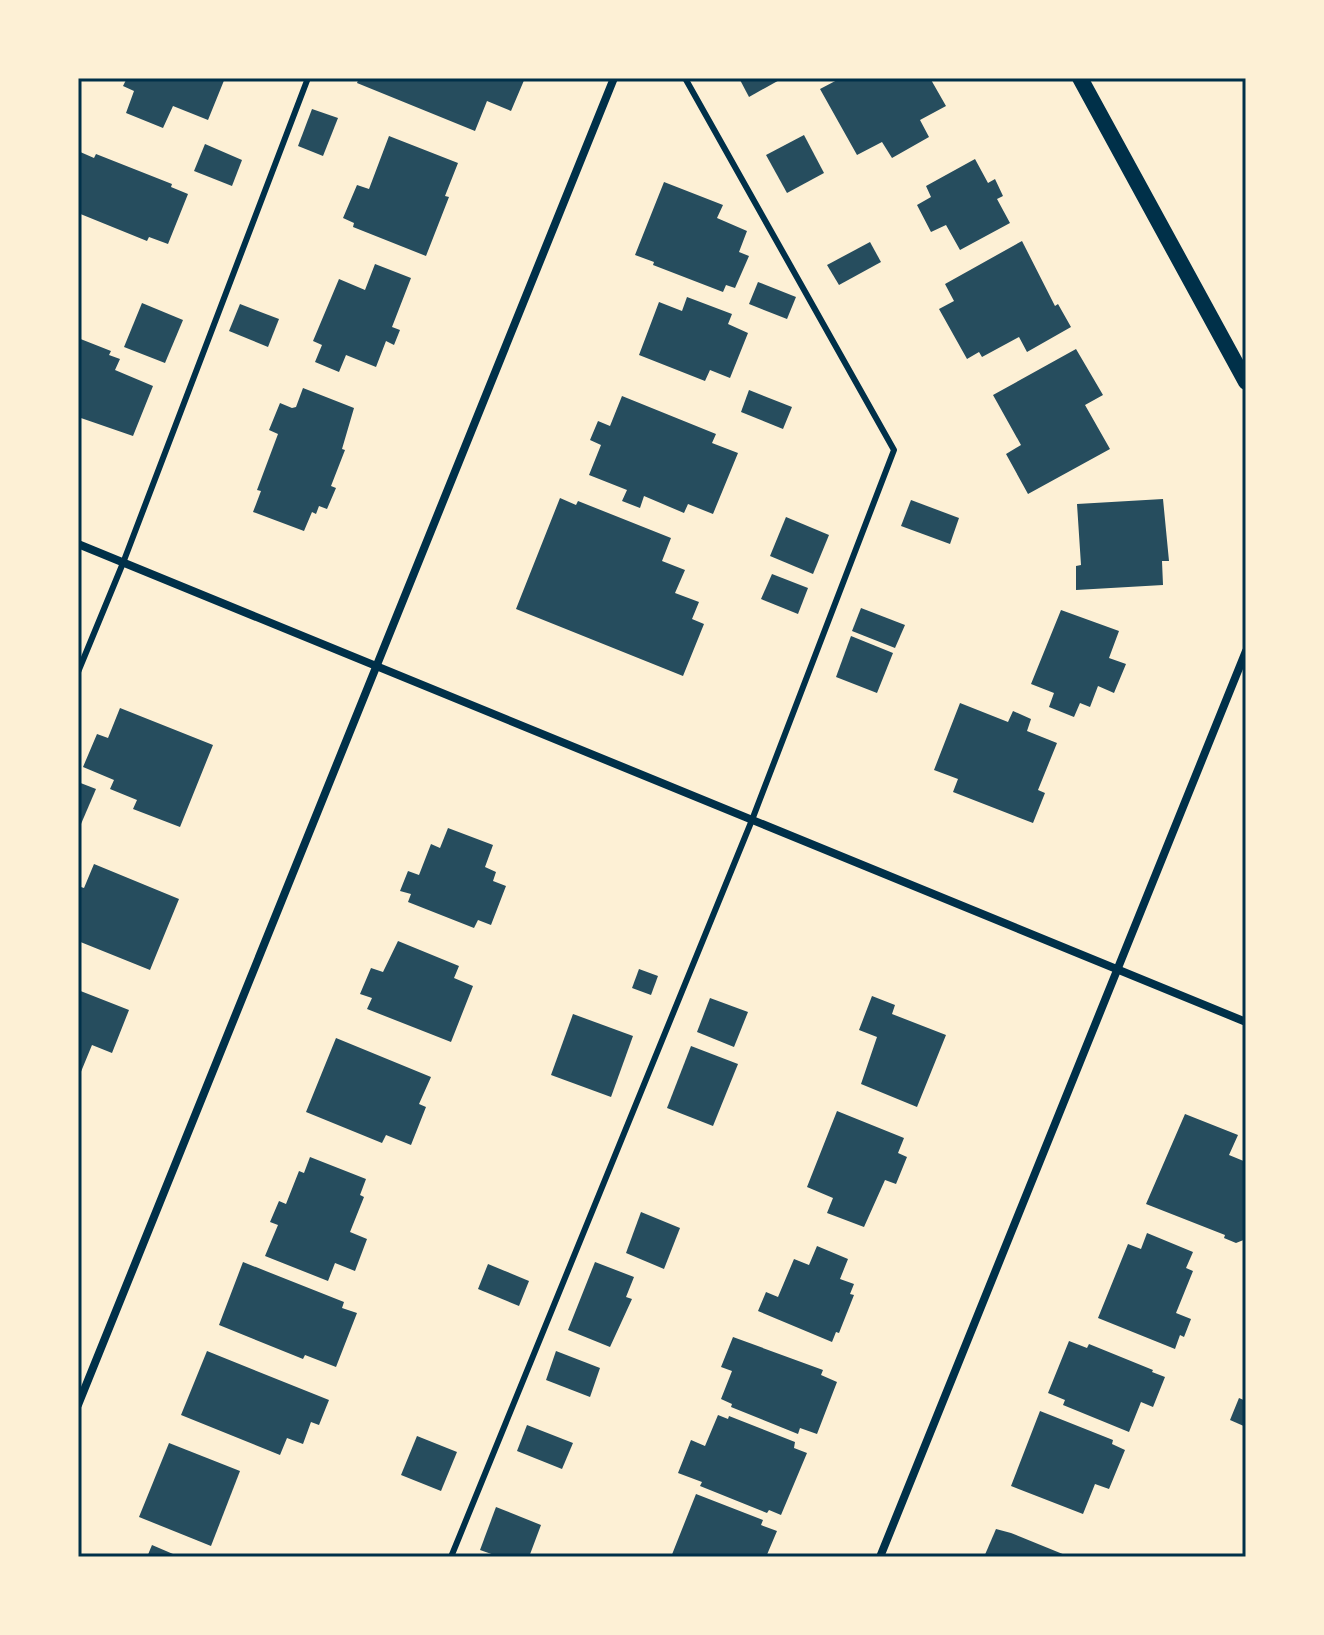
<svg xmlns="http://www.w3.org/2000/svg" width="1324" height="1635" viewBox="0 0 1324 1635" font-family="'Public Sans',sans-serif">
  <rect width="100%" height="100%" fill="#fdf0d5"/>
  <g fill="#264d5e">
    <polygon points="127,78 225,78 208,120 173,106 163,128 126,113 134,91 123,86"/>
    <polygon points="359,78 525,78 511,111 487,101 475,131 357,83"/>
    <polygon points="739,78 783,78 749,97"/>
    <polygon points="841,78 930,78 946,106 920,120 929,137 892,158 882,142 857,155 820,89"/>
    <polygon points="312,109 338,118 323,156 298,146"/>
    <polygon points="804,135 824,173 787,193 766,155"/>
    <polygon points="389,136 458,163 445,196 449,197 426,256 353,227 354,223 343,218 357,185 369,189"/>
    <polygon points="205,144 242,160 232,186 194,171"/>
    <polygon points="78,151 94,158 96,154 172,184 171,187 188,194 168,244 149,237 147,241 78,213"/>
    <polygon points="975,159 988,183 995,179 1003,196 997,199 1010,223 960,250 946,225 931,232 917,205 931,197 926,186"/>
    <polygon points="664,182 723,205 717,218 747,231 739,252 749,256 735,288 726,285 723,292 653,265 654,262 635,255"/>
    <polygon points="1022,241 1055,306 1058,304 1071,327 1027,352 1019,337 982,357 979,352 967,359 939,309 954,301 945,284"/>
    <polygon points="870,242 881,262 839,285 827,265"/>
    <polygon points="375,264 411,278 392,327 400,330 394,345 386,341 376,367 346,355 339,372 315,362 322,345 313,341 339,279 365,290"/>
    <polygon points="758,282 796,297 787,319 749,304"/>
    <polygon points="687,297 732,314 728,324 748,333 730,378 710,370 705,381 639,355 659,302 682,311"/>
    <polygon points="142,303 183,320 165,363 124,347"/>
    <polygon points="240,304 279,319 268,347 229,331"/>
    <polygon points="78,338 111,351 109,355 120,359 115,370 153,386 133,436 78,417"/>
    <polygon points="1076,349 1103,395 1085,405 1110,449 1028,494 1006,454 1021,445 993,395"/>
    <polygon points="303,388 354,408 342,449 345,450 331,486 336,488 327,509 319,506 316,514 312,512 304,531 253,512 261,491 257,490 278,434 269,430 280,403 292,408 296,407"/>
    <polygon points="749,390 792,407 783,429 741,412"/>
    <polygon points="622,396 716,434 712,443 738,453 713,514 688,504 684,513 644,496 640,508 622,501 627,490 589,475 601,445 590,440 598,421 610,426"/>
    <polygon points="560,498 576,505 578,501 671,538 662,561 685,570 675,593 699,602 692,619 704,624 683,676 516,609"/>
    <polygon points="1163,499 1169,561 1162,561 1163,585 1076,590 1076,566 1081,565 1077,504"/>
    <polygon points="911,500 959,518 950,544 901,526"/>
    <polygon points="786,517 829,535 813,574 770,556"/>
    <polygon points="772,574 808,588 798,614 761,599"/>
    <polygon points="861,608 905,625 895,648 852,631"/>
    <polygon points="1061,610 1119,631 1109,658 1126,664 1114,693 1098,686 1090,707 1080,703 1074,717 1049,707 1054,693 1031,684"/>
    <polygon points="851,636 893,653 877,693 836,677"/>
    <polygon points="960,703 1008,722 1013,711 1031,719 1027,731 1057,743 1038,790 1045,793 1033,823 953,792 958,779 934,770"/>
    <polygon points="120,708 213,745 180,827 133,809 137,800 110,789 114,780 83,767 97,734 108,738"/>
    <polygon points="78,782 96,789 78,831"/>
    <polygon points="448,828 493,845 485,867 496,872 493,881 506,886 491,925 478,920 474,928 408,902 411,894 400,891 408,871 419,875 431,844 440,848"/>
    <polygon points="94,864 179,899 150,970 78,941 78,886 84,888"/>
    <polygon points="398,941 459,966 454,978 473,986 451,1042 367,1009 372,998 360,994 371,968 383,972"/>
    <polygon points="639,969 658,976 651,995 632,988"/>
    <polygon points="78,990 129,1010 112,1053 92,1045 78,1079"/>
    <polygon points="872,996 895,1005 892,1014 946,1035 917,1107 861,1084 877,1037 859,1030"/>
    <polygon points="710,998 748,1012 734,1047 697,1032"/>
    <polygon points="573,1014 633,1036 611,1097 551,1075"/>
    <polygon points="336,1038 431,1077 419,1104 426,1107 411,1145 386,1135 382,1143 306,1112"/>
    <polygon points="691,1046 738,1064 713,1126 667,1108"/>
    <polygon points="837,1111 904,1138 898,1153 907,1157 896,1184 885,1180 864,1227 827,1213 833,1198 807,1187"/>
    <polygon points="1185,1114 1238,1135 1229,1155 1246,1162 1246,1239 1236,1243 1224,1238 1225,1235 1146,1204"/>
    <polygon points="310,1157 366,1179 360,1195 364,1197 350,1232 367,1239 355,1271 335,1263 328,1281 265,1256 278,1225 270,1222 279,1201 286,1204 299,1171 304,1173"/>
    <polygon points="641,1212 680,1228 664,1269 626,1253"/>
    <polygon points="1147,1233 1193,1252 1186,1268 1193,1271 1176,1313 1191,1319 1184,1337 1180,1335 1175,1349 1098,1318 1128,1244 1141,1249"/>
    <polygon points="817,1246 848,1259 840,1279 854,1284 850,1294 854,1295 839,1333 836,1332 832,1342 758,1311 766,1292 778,1297 794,1259 809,1265"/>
    <polygon points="243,1262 344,1302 342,1308 357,1313 336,1367 305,1355 303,1359 219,1325"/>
    <polygon points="595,1262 634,1277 626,1297 632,1299 610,1347 568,1330"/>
    <polygon points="488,1264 529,1281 519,1306 478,1289"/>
    <polygon points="733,1337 823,1370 821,1375 837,1382 817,1434 800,1428 798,1434 731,1407 732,1404 721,1399 732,1371 721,1367"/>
    <polygon points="1069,1341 1087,1348 1089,1344 1153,1370 1152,1372 1165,1377 1153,1407 1141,1402 1129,1432 1063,1405 1065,1400 1048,1393"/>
    <polygon points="207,1351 329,1400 319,1425 311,1422 303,1444 287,1438 280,1455 181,1415"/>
    <polygon points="556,1351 600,1368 590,1397 546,1380"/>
    <polygon points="1239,1398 1246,1401 1246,1427 1230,1420"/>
    <polygon points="1040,1411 1113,1440 1112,1444 1125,1450 1109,1489 1095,1484 1083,1514 1011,1486"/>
    <polygon points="718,1415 728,1419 729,1416 795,1442 794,1448 807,1453 781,1515 769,1510 767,1513 700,1486 702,1482 678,1473 691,1440 705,1446"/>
    <polygon points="527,1425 573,1443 562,1469 517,1451"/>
    <polygon points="417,1436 457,1452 441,1491 401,1475"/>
    <polygon points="169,1443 240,1471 211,1546 139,1517"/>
    <polygon points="696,1494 763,1520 761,1525 777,1531 766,1557 671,1557"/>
    <polygon points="496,1507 541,1525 529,1557 500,1557 480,1550"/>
    <polygon points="996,1529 1011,1533 1070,1557 984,1557"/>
    <polygon points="152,1545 180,1557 147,1557"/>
  </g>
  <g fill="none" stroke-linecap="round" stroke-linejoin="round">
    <g stroke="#003049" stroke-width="6">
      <polyline points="78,672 123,563 308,78"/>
      <polyline points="451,1557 752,820 894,450 685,78"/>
    </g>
    <g stroke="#003049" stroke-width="8">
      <polyline points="78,544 1246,1022"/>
      <polyline points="78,1405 614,78"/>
      <polyline points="880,1557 1246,651"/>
    </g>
    <polyline stroke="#003049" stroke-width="16" points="1080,78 1246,382"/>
  </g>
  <rect width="1324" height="1635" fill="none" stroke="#fdf0d5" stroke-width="160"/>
  <rect x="80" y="80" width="1164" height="1475" fill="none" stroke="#003049" stroke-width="3"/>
</svg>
